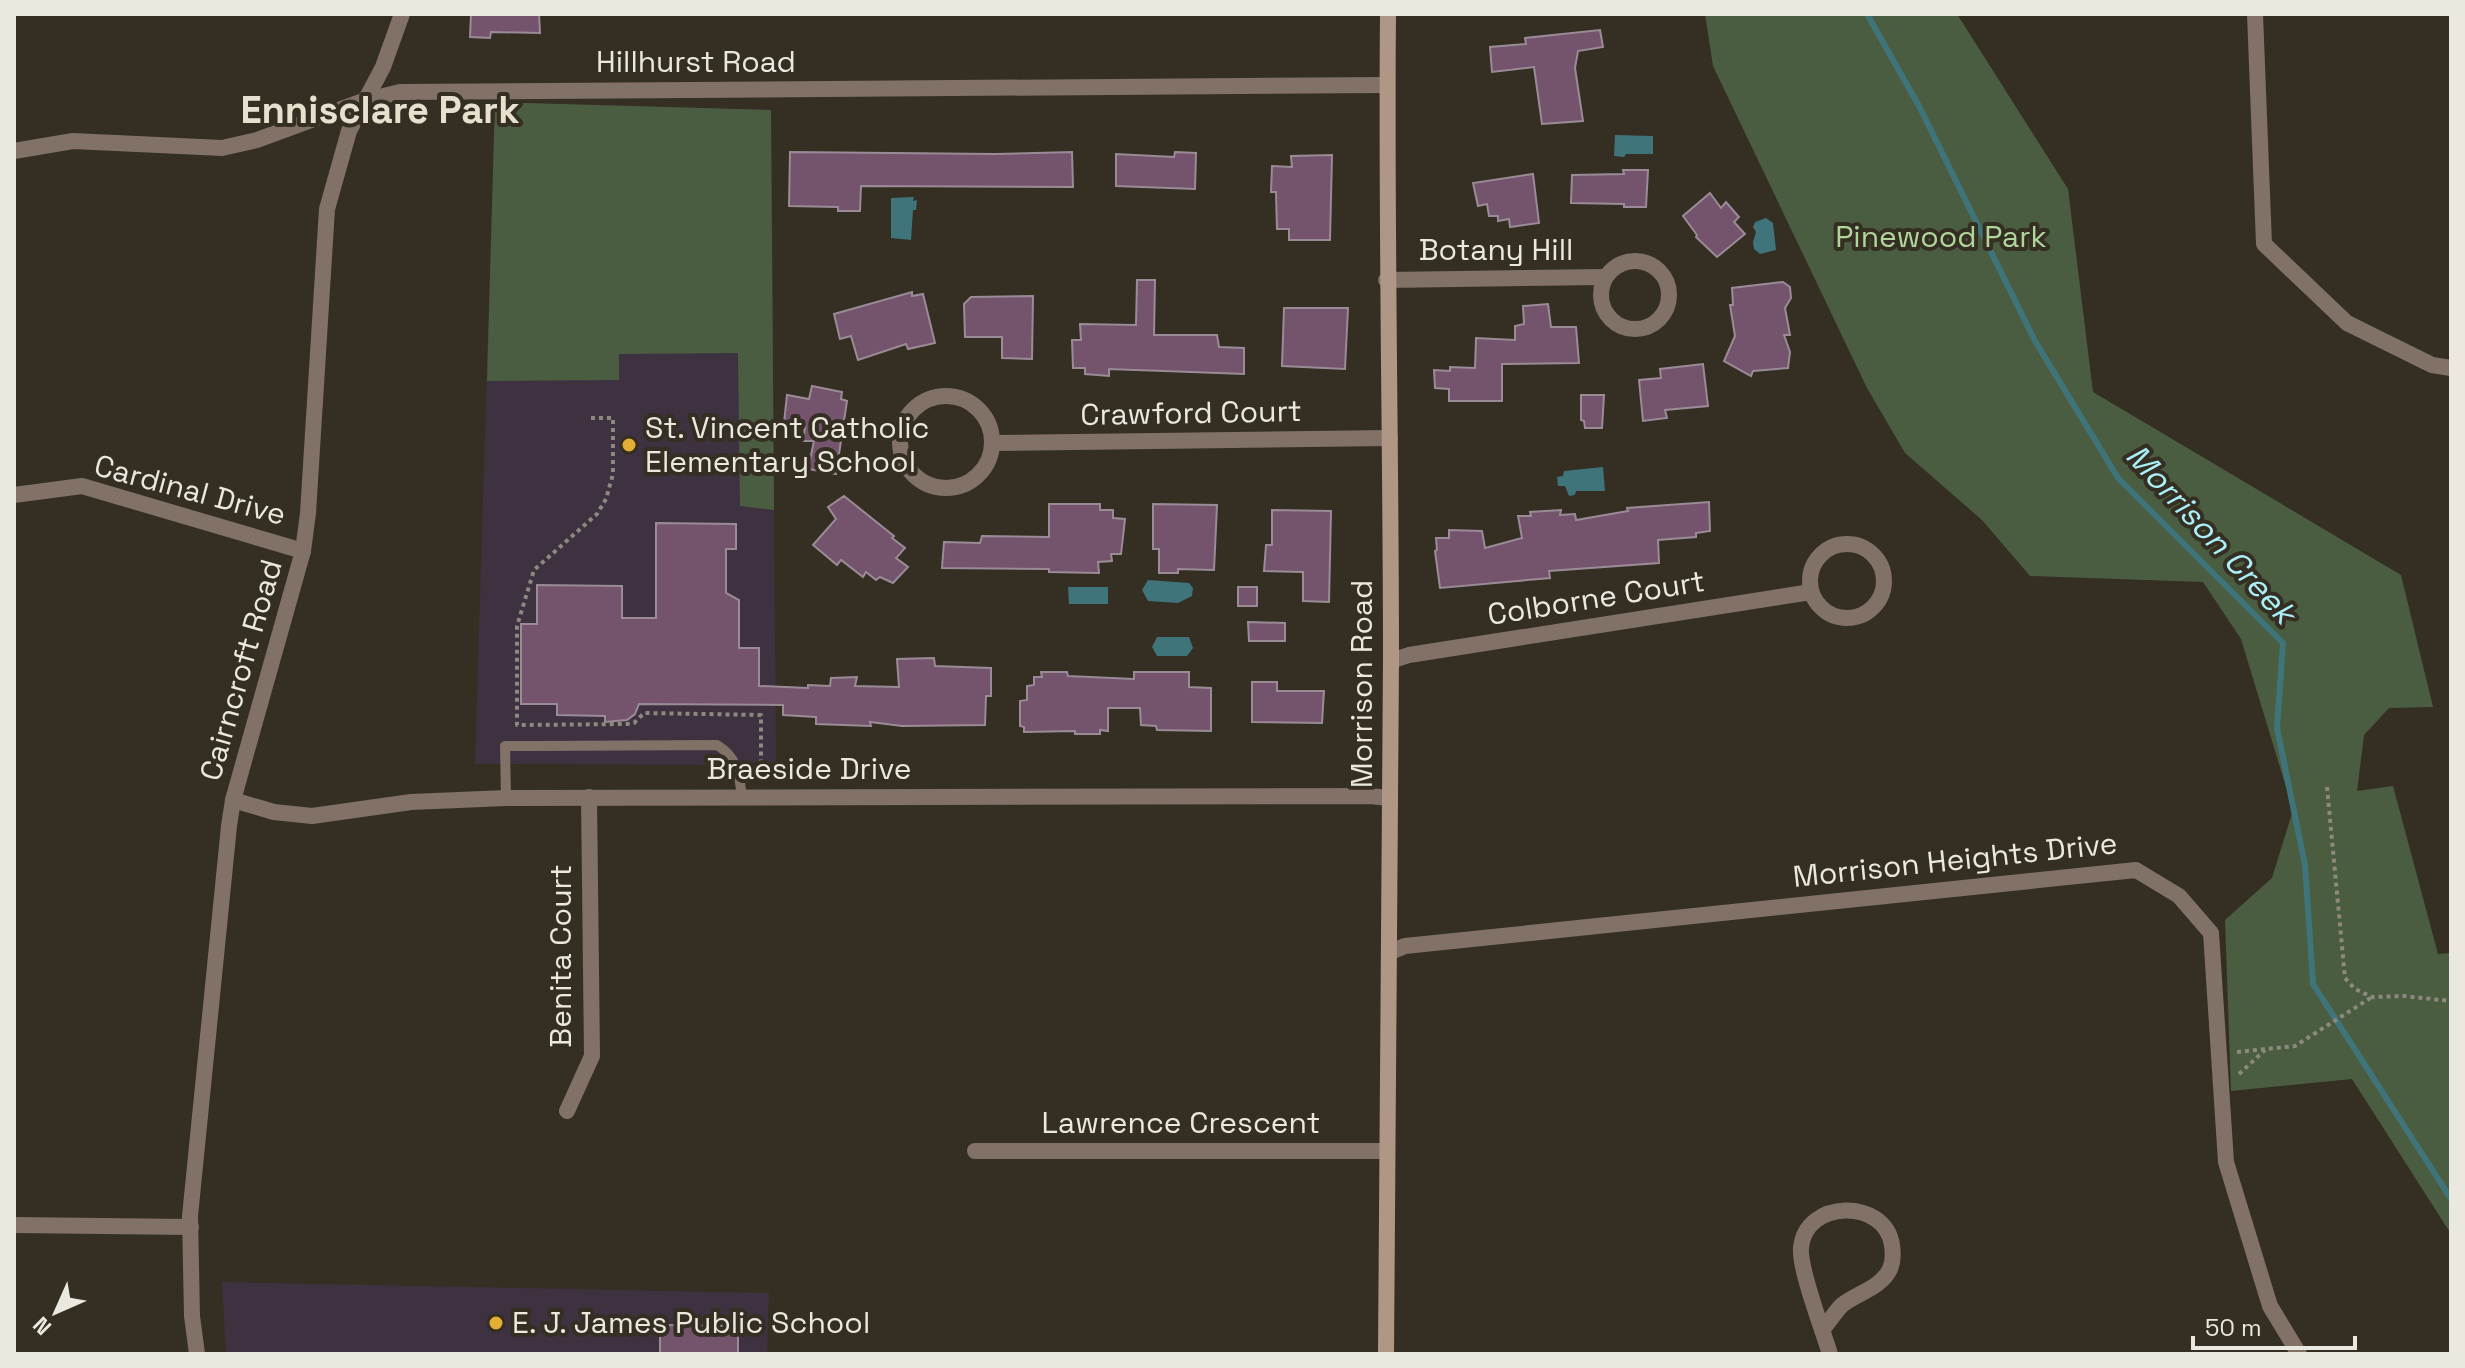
<svg xmlns="http://www.w3.org/2000/svg" width="2465" height="1368" viewBox="0 0 2465 1368" font-family="'Space Grotesk',sans-serif">
  <rect width="100%" height="100%" fill="#342f22"/>
  <g fill="#3e3241">
    <polygon points="495,102 771,110 776,765 475,764"/>
    <polygon points="222,1282 769,1293 767,1354 226,1354"/>
  </g>
  <g fill="#4b5d40">
    <polygon points="1705,14 1957,14 2068,189 2093,392 2401,575 2433,707 2389,708 2364,735 2357,791 2393,786 2438,954 2451,953 2451,1234 2352,1079 2231,1091 2225,920 2272,878 2293,810 2241,639 2203,582 2030,576 1982,520 1905,453 1867,388 1713,66"/>
    <polygon points="495,102 771,110 774,510 740,506 738,353 619,354 619,380 487,381"/>
  </g>
  <g fill="#3f747b">
    <polygon points="1615,135 1653,136 1653,154 1626,154 1624,157 1614,156"/>
    <polygon points="914,197 913,201 917,200 916,210 913,210 911,240 891,238 891,198"/>
    <polygon points="1766,218 1773,223 1776,250 1760,254 1754,249 1753,242 1756,232 1753,227 1755,222"/>
    <polygon points="1603,467 1605,491 1576,491 1575,495 1569,496 1565,486 1558,486 1557,477 1563,476 1564,471"/>
    <polygon points="1148,580 1189,583 1193,588 1192,596 1178,603 1148,601 1142,590"/>
    <polygon points="1068,587 1108,587 1108,604 1069,604"/>
    <polygon points="1157,637 1189,637 1193,648 1187,656 1157,656 1152,647"/>
  </g>
  <g fill="none" stroke-linecap="round" stroke-linejoin="round">
    <polyline stroke="#3f747b" stroke-width="6" points="1867,14 1919,106 2035,341 2118,478 2283,643 2277,728 2305,865 2313,984 2451,1199"/>
  </g>
  <g fill="#74536d" stroke="#9a8b96" stroke-width="2">
    <polygon points="471,14 539,14 540,33 491,32 490,38 470,37"/>
    <polygon points="1600,30 1603,47 1578,51 1575,68 1583,121 1542,124 1534,67 1492,72 1490,47 1526,44 1525,38"/>
    <polygon points="790,152 995,154 1072,152 1073,187 861,186 860,211 838,211 838,207 789,206"/>
    <polygon points="1175,152 1196,153 1195,189 1116,186 1116,154 1174,157"/>
    <polygon points="1332,155 1330,240 1289,240 1289,229 1277,229 1276,192 1271,192 1272,166 1292,167 1291,156"/>
    <polygon points="1623,170 1648,170 1646,207 1624,207 1624,204 1571,203 1572,175 1624,174"/>
    <polygon points="1533,174 1539,223 1510,227 1509,219 1498,221 1498,216 1489,216 1487,204 1478,206 1473,183"/>
    <polygon points="1710,193 1721,208 1726,202 1739,217 1734,222 1745,234 1717,257 1696,237 1697,235 1683,216"/>
    <polygon points="1137,280 1155,280 1154,335 1217,335 1219,347 1244,348 1244,374 1109,369 1109,376 1085,374 1085,368 1073,368 1072,340 1081,340 1080,324 1136,325"/>
    <polygon points="1783,282 1790,287 1791,298 1785,308 1790,335 1784,335 1790,352 1788,368 1753,371 1751,376 1724,361 1735,336 1730,305 1733,305 1732,288"/>
    <polygon points="912,292 912,296 923,294 935,343 908,349 906,344 858,360 851,336 840,339 834,314"/>
    <polygon points="1033,296 1032,359 1002,358 1002,337 965,337 964,304 971,297"/>
    <polygon points="1548,304 1551,327 1576,327 1579,363 1502,364 1502,401 1449,401 1449,389 1435,388 1434,370 1450,371 1450,367 1475,368 1476,338 1515,340 1515,326 1524,324 1523,306"/>
    <polygon points="1284,308 1348,308 1345,369 1282,366"/>
    <polygon points="1703,364 1708,406 1665,410 1667,418 1643,421 1639,380 1661,378 1660,369"/>
    <polygon points="812,386 842,392 841,399 847,401 836,474 808,469 814,441 803,441 805,427 784,423 787,395 809,399"/>
    <polygon points="1581,395 1604,395 1602,428 1585,428 1584,421 1581,420"/>
    <polygon points="844,496 894,536 892,538 905,548 896,558 908,567 893,583 880,577 876,580 866,572 863,577 841,560 837,565 813,545 836,519 828,507"/>
    <polygon points="1709,502 1710,531 1696,533 1696,537 1658,540 1659,563 1549,571 1550,578 1440,588 1435,551 1437,550 1436,538 1449,538 1449,530 1482,531 1485,548 1522,538 1518,516 1531,516 1530,512 1561,510 1560,515 1575,514 1576,520 1628,511 1627,508"/>
    <polygon points="1049,504 1100,504 1100,510 1113,510 1113,518 1125,519 1121,554 1111,554 1112,561 1098,562 1099,573 1049,572 1049,569 942,568 944,542 980,543 982,536 1049,537"/>
    <polygon points="1153,504 1217,505 1214,570 1178,569 1178,573 1159,573 1159,549 1153,549"/>
    <polygon points="1272,510 1331,511 1329,602 1303,601 1303,572 1264,571 1266,545 1272,545"/>
    <polygon points="656,523 736,524 736,549 726,549 726,593 739,600 739,648 759,648 759,686 808,688 808,685 830,686 831,678 857,677 855,686 899,687 897,659 934,658 935,666 991,668 991,696 986,696 985,725 902,726 870,722 871,726 816,724 816,717 783,715 783,705 639,704 635,714 627,720 605,722 605,716 557,715 557,704 521,704 521,624 537,624 537,585 622,586 622,618 656,618"/>
    <rect x="1238" y="587" width="19" height="19"/>
    <polygon points="1248,622 1285,623 1285,641 1249,641"/>
    <polygon points="1041,672 1067,672 1068,676 1134,679 1134,672 1189,672 1189,687 1211,688 1211,731 1157,730 1156,726 1141,725 1140,708 1108,708 1108,731 1100,730 1100,734 1075,734 1075,731 1024,732 1024,727 1020,726 1020,701 1027,700 1027,686 1034,685 1034,677 1042,677"/>
    <polygon points="1252,682 1277,682 1277,691 1324,691 1322,723 1252,722"/>
    <polygon points="660,1325 738,1326 738,1354 660,1354"/>
  </g>
  <g fill="none" stroke-linecap="round" stroke-linejoin="round">
    <g stroke="#8d897e" stroke-width="4" stroke-dasharray="4 4" stroke-linecap="butt">
      <polyline points="591,418 613,418 613,474 606,499 597,514 534,570 517,626 517,725 627,724 634,723 644,713 761,715 761,767"/>
      <polyline points="2327,787 2345,978 2355,989 2372,997 2403,996 2451,1001"/>
      <polyline points="2237,1052 2295,1046 2372,997"/>
      <polyline points="2239,1074 2265,1050"/>
    </g>
    <path stroke="#817167" stroke-width="10" d="M506,798L505,746H534L717,745C738,758 739,774 742,797"/>
    <g stroke="#817167" stroke-width="16">
      <polyline points="2255,14 2264,244 2347,323 2432,365 2451,368"/>
      <polyline points="14,151 73,141 222,148 257,140 363,101 400,92 1387,85"/>
      <circle cx="1635" cy="295" r="34"/>
      <polyline points="1386,280 1605,277"/>
      <circle cx="946" cy="442" r="46"/>
      <polyline points="992,443 1390,438"/>
      <polyline points="14,495 82,486 303,551"/>
      <circle cx="1847" cy="581" r="37"/>
      <polyline points="1391,661 1409,655 1811,592"/>
      <polyline points="233,800 274,812 312,816 411,802 506,798 1370,796 1389,798"/>
      <polyline points="1390,952 1405,946 2136,870 2179,896 2211,933 2226,1162 2270,1306 2299,1354"/>
      <polyline points="567,1111 592,1056 589,797"/>
      <polyline points="975,1151 1386,1151"/>
      <polyline points="14,1225 191,1227"/>
      <path d="M1823,1329C1829,1322 1835,1312 1842,1305C1857,1293 1881,1288 1890,1269C1893,1262 1893,1252 1892,1245C1885,1198 1805,1199 1801,1248C1799,1269 1823,1331 1830,1354"/>
      <polyline points="197,1354 192,1316 190,1216 229,826 233,800 303,551 308,513 327,209 349,131 383,67 402,14"/>
    </g>
    <path stroke="#b09685" stroke-width="16" d="M1386,1354C1386,1123 1390,892 1391,660C1391,445 1386,229 1388,14"/>
  </g>
  <g fill="#e2af34" stroke="#342f22" stroke-width="3">
    <circle cx="629" cy="445" r="8"/>
    <circle cx="496" cy="1323" r="8"/>
  </g>
  <g text-anchor="middle" stroke-width="8" stroke-linejoin="round" paint-order="stroke">
    <g font-size="30" fill="#ebe8df" stroke="#342f22">
      <text x="696" y="72">Hillhurst Road</text>
      <text x="1496" y="260">Botany Hill</text>
      <text transform="translate(1191 413) rotate(-1)" y="10">Crawford Court</text>
      <text transform="translate(190 490) rotate(15)" y="10">Cardinal Drive</text>
      <text transform="translate(1596 598) rotate(-9)" y="10">Colborne Court</text>
      <text transform="translate(241 670) rotate(-74)" y="10">Cairncroft Road</text>
      <text transform="translate(1362 684) rotate(-90)" y="10">Morrison Road</text>
      <text x="809" y="779">Braeside Drive</text>
      <text transform="translate(1955 860) rotate(-6)" y="10">Morrison Heights Drive</text>
      <text transform="translate(561 956) rotate(-90)" y="10">Benita Court</text>
      <text x="1181" y="1133">Lawrence Crescent</text>
    </g>
    <g font-size="30" fill="#b0d59b" stroke="#342f22">
      <text x="1941" y="247">Pinewood Park</text>
    </g>
    <g font-size="30" fill="#ebe8df" stroke="#342f22" text-anchor="start">
      <text x="645" y="438">St. Vincent Catholic<tspan x="645" dy="34">Elementary School</tspan></text>
      <text x="512" y="1333">E. J. James Public School</text>
    </g>
    <g font-size="32" font-style="italic" fill="#abf0f9" stroke="#342f22">
      <text transform="translate(2211 534) rotate(47)" y="11">Morrison Creek</text>
    </g>
    <g font-size="38" font-weight="bold" fill="#e7e0cf" stroke="#342f22">
      <text x="380" y="123">Ennisclare Park</text>
    </g>
  </g>
  <rect width="2465" height="1368" fill="none" stroke="#ebe8df" stroke-width="32"/>
  <g transform="translate(56 1312) rotate(225)" stroke="#342f22" stroke-width="6" paint-order="stroke">
  <path d="M0-6L14 30L0 20L-14 30Z" fill="#ebe8df"/>
  <text y="-12" font-size="22" font-weight="bold" text-anchor="middle" fill="#ebe8df">N</text>
  </g>
  <path d="M2193 1336v12h162v-12" fill="none" stroke="#ebe8df" stroke-width="4"/>
  <text x="2205" y="1336" font-size="24" fill="#ebe8df" stroke="#342f22" stroke-width="6" paint-order="stroke">50 m</text>
</svg>
